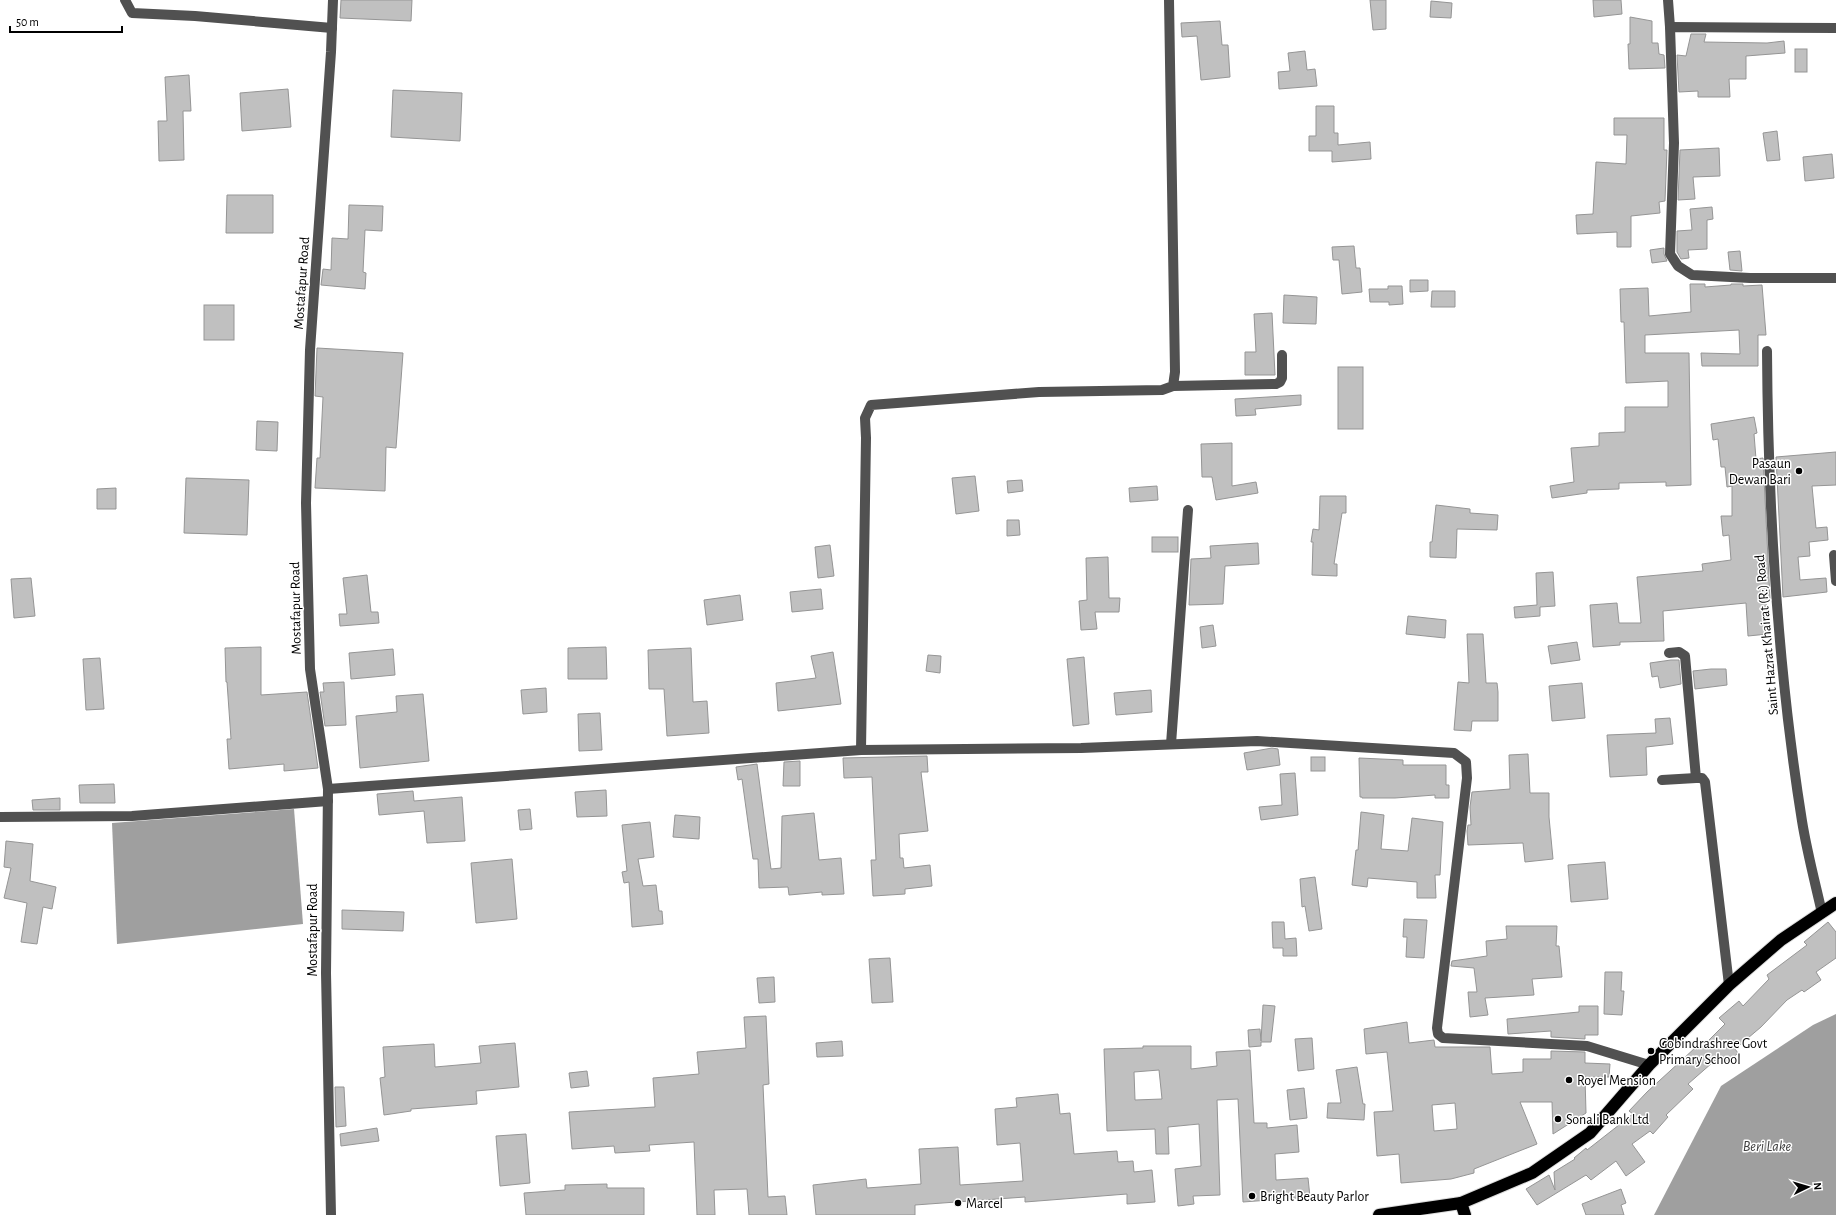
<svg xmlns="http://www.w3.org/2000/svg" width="1836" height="1215" viewBox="0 0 1836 1215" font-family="'Alegreya Sans',sans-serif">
  <rect width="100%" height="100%" fill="#fff"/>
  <g fill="#9f9f9f">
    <polygon points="294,809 303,924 117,944 112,823"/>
    <polygon points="1836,1014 1836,1215 1654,1215 1721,1086 1813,1025"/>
  </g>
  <g fill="#c0c0c0" stroke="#959595" fill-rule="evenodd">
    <polygon points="341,0 412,0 411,21 340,18"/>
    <polygon points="1370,0 1386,0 1386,29 1373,30"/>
    <polygon points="1593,0 1621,0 1622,14 1594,17"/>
    <polygon points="1431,1 1452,3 1451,18 1430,17"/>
    <polygon points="1630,17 1652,21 1652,43 1658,43 1659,54 1664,55 1665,68 1629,69 1628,44 1630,44"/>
    <polygon points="1220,21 1222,45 1228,45 1230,77 1201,80 1197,36 1182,37 1181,23"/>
    <polygon points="1691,34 1706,34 1704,42 1767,43 1784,41 1785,53 1746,56 1746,79 1729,79 1730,97 1698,97 1698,91 1679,92 1677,55 1686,56"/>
    <rect x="1795" y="49" width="12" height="23"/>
    <polygon points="1305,51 1307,70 1315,69 1317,86 1279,89 1278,72 1290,71 1288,53"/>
    <polygon points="189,75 191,111 183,111 184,160 159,161 158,121 167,121 165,77"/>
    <polygon points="288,89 291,127 242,131 240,93"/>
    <polygon points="393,90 462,93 460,141 391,137"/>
    <polygon points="1316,106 1334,106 1334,133 1338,133 1338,145 1370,142 1371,159 1332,162 1332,151 1309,151 1309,136 1316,136"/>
    <polygon points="1614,118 1664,118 1664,150 1667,150 1665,201 1659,202 1660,213 1631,216 1631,247 1617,247 1617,232 1577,234 1576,215 1593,214 1596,162 1626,164 1627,135 1614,135"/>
    <polygon points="1777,131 1780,160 1767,161 1763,133"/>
    <polygon points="1719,148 1720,176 1693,177 1695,199 1678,200 1680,150"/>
    <polygon points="1832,154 1834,178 1805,181 1803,157"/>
    <polygon points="227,195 273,195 273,233 226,233"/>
    <polygon points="349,205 383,206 382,231 365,230 363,272 366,273 365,289 321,285 323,269 331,270 332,238 348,239"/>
    <polygon points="1712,207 1713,219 1707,220 1707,249 1688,250 1689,258 1681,259 1677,252 1677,231 1692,230 1690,209"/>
    <polygon points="1354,246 1356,268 1360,268 1362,292 1342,294 1339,260 1333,260 1332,247"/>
    <polygon points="1664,248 1664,254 1667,261 1652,263 1650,250"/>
    <polygon points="1740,251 1742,271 1730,270 1728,252"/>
    <polygon points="1410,280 1428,280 1428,291 1410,292"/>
    <polygon points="1690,284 1705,284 1705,287 1731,285 1731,284 1743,284 1743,286 1762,285 1766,335 1758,335 1758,366 1702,366 1701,353 1740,354 1739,330 1645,335 1645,353 1689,353 1691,485 1666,486 1666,482 1619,483 1619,489 1587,490 1587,493 1552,498 1550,486 1574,482 1571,448 1599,446 1599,433 1625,432 1625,407 1668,407 1668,381 1626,383 1624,322 1621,322 1620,289 1648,288 1649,316 1691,312"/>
    <polygon points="1388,286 1402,286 1403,304 1389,305 1389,302 1370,302 1369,289 1388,289"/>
    <polygon points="1432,291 1455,291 1455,307 1431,307"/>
    <polygon points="1284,295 1317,297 1316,324 1283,323"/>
    <rect x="204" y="305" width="30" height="35"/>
    <polygon points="1272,313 1275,375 1245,375 1245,352 1256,352 1254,314"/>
    <polygon points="317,348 403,353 396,448 386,447 385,491 315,488 317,458 320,458 323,397 315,396"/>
    <rect x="1338" y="367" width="25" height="62"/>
    <polygon points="1301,395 1301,405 1255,409 1256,415 1236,416 1235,399"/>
    <polygon points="1754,417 1757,433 1754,434 1756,459 1763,458 1770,599 1766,600 1768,634 1748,636 1746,603 1663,611 1664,641 1620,642 1620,645 1593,647 1590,605 1617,603 1619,623 1641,623 1637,577 1703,571 1702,564 1731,560 1729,535 1723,536 1721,516 1732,516 1732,486 1727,487 1725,467 1721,467 1718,439 1713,440 1711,424"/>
    <polygon points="257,421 278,422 277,451 256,450"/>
    <polygon points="1232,443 1232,486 1256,482 1258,493 1216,500 1212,477 1202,477 1201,444"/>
    <polygon points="1836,452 1836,485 1812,486 1816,528 1827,527 1828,540 1809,542 1810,556 1798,557 1800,580 1826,578 1827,592 1783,597 1776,457"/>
    <polygon points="975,476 979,511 956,514 952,478"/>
    <polygon points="186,478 249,480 247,535 184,533"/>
    <polygon points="1022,480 1023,491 1008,493 1007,481"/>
    <polygon points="1157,486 1158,500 1130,502 1129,488"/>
    <polygon points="116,488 116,509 97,509 97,489"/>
    <polygon points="1320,496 1346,496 1346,513 1342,513 1334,564 1337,564 1337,576 1312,575 1313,542 1311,542 1313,529 1319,530"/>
    <polygon points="1436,505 1470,509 1470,513 1498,515 1497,530 1457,529 1456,558 1430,557 1430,542 1432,542"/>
    <polygon points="1007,520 1019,520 1020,535 1007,536"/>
    <rect x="1152" y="537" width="26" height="15"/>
    <polygon points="1258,543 1259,564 1225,566 1223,604 1189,605 1191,559 1211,558 1210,546"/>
    <polygon points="830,545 834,576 818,578 815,547"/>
    <polygon points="1108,557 1109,598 1120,598 1119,612 1095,612 1097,629 1081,630 1079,601 1087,600 1086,558"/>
    <polygon points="1553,572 1555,606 1540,607 1540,616 1515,618 1514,607 1537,605 1536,573"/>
    <polygon points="367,575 371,612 378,612 379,623 340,626 339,614 347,614 343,578"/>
    <polygon points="31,578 35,616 14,618 11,579"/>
    <polygon points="821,589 823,609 792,612 790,592"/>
    <polygon points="740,595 743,620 707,625 704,600"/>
    <polygon points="1408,616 1446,620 1445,638 1406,634"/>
    <polygon points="1213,625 1216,646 1202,648 1200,627"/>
    <polygon points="1467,634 1483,634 1486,683 1497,683 1498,692 1498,721 1472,721 1471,731 1454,730 1458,682 1469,683"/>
    <polygon points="1577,642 1580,660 1551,664 1548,646"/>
    <polygon points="261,647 261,695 307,692 318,768 284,771 284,764 229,769 227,739 231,739 227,682 226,682 225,648"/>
    <polygon points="606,647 607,679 568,679 568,648"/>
    <polygon points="691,648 693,702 707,701 709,733 667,736 664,689 649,689 648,650"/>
    <polygon points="393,649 395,675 351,679 349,653"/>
    <polygon points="833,652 841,704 778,711 776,683 816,678 811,656"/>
    <polygon points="928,655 941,656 940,673 926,671"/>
    <polygon points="1084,657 1089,724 1073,726 1067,659"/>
    <polygon points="100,658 104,709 86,710 83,659"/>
    <polygon points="1671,660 1679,660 1681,684 1660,688 1658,676 1652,677 1650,663"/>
    <polygon points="1711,669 1726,669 1727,685 1695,689 1693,671"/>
    <polygon points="344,682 346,725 325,726 320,692 324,692 323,683"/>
    <polygon points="1582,683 1585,718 1552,721 1549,686"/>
    <polygon points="546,688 547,712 523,714 521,690"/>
    <polygon points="1151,690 1152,712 1116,715 1114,693"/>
    <polygon points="423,694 429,761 360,768 356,716 397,712 396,696"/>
    <polygon points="600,713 602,750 579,751 578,714"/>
    <polygon points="1670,718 1673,744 1646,747 1647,775 1610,777 1607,735 1656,733 1655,719"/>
    <polygon points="1272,748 1278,749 1280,765 1247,770 1244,753"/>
    <polygon points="1528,754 1530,793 1549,793 1549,817 1553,859 1525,862 1523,843 1468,845 1467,831 1468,825 1471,825 1470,807 1472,792 1510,789 1509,755"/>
    <polygon points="927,756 928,772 921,772 928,831 899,834 900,858 903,858 904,868 930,865 932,886 905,889 905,894 873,896 871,860 876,860 872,777 844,778 843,758"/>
    <rect x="1311" y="757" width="14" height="14"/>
    <polygon points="1359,758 1403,760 1403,765 1446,765 1446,785 1449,785 1449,798 1435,798 1435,795 1395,798 1362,798 1362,797 1360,797"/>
    <polygon points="800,761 800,786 783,786 784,762"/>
    <polygon points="757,764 771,869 781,868 782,816 814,813 819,860 841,858 844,894 822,895 822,892 789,895 788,887 759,888 758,859 753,859 742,779 738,780 736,767"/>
    <polygon points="1295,773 1298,815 1261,820 1259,807 1282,805 1280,774"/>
    <polygon points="114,784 115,803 80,803 79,785"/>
    <polygon points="606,790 607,816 577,817 575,792"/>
    <polygon points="413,791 414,801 462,797 465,841 427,843 424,811 379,815 377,794"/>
    <polygon points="60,798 60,810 33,810 32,800"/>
    <polygon points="530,809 532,829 520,830 518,810"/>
    <polygon points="1361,812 1384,815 1381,849 1408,851 1412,818 1443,822 1440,875 1435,875 1436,898 1417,898 1417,882 1368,878 1367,887 1352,885 1356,850 1358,850"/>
    <polygon points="675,815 700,817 699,839 673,837"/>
    <polygon points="650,822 654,857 638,859 643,886 656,885 659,911 662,911 663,924 632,927 629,882 624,883 622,872 627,871 622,825"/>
    <polygon points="6,841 33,844 30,881 56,887 52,909 43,907 37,944 21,942 27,903 4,898 11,868 4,867"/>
    <polygon points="512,859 517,919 476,923 471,863"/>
    <polygon points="1605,862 1608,899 1571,902 1568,865"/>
    <polygon points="1315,877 1322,929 1309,931 1305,906 1302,907 1300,879"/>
    <polygon points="342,910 404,912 403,931 342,929"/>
    <polygon points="1404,919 1427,920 1424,958 1406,957 1407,937 1403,937"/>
    <polygon points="1272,922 1284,922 1285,939 1296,938 1297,956 1283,956 1283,948 1273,948"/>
    <polygon points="1828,922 1836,932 1836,958 1816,972 1821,980 1804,992 1802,990 1787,1000 1761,1027 1735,1049 1738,1053 1727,1063 1720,1056 1688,1084 1693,1089 1666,1115 1668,1117 1653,1134 1650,1131 1632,1144 1645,1162 1626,1176 1616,1161 1591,1180 1586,1175 1537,1205 1526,1189 1549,1175 1555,1190 1554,1172 1575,1159 1574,1158 1586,1148 1587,1150 1633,1114 1629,1111 1647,1092 1682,1060 1697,1046 1700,1049 1725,1024 1719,1018 1739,1001 1743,1006 1769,979 1767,975 1807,945 1804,942"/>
    <polygon points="1506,926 1557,926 1556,946 1559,946 1562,977 1532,979 1534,995 1485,998 1488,1015 1470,1017 1468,992 1477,992 1474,968 1451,966 1452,961 1487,956 1486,941 1507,939"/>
    <polygon points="890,958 893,1002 872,1003 869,959"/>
    <polygon points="1605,972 1622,972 1621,991 1624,991 1622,1015 1604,1014"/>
    <polygon points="774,977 775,1002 759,1003 757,978"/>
    <polygon points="1263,1005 1275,1006 1271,1042 1261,1042 1261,1046 1249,1047 1248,1030 1260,1029 1261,1041"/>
    <polygon points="1579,1006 1598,1006 1598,1035 1585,1035 1585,1039 1551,1037 1551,1031 1508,1034 1507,1019 1579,1012"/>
    <polygon points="766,1016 769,1084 763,1085 768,1197 785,1196 787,1215 749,1215 747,1189 714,1190 715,1215 697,1215 694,1142 649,1145 650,1151 615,1153 614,1146 572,1149 569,1112 655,1107 653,1078 699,1074 697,1052 746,1048 744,1017"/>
    <path d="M1407,1022L1409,1043L1434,1040L1435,1047H1490L1492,1074L1523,1072V1059H1551V1051L1585,1052V1063L1610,1064L1609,1077H1585L1586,1113L1553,1134L1552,1102H1520L1537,1144L1474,1169V1173L1451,1179L1401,1183L1399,1154L1377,1156L1374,1112L1393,1111L1387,1052L1366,1054L1364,1029ZM1455,1103L1457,1129L1434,1131L1432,1105Z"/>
    <polygon points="1312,1038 1314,1069 1298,1071 1295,1039"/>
    <polygon points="842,1041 843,1056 817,1057 816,1043"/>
    <polygon points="515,1043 519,1087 476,1091 477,1104 411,1109 411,1111 384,1115 380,1078 385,1077 383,1047 434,1044 435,1067 481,1063 479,1046"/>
    <path d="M1143,1046H1191V1069L1217,1066L1216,1052L1250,1050L1254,1123H1267V1128L1297,1125L1299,1152L1275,1154L1276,1180L1308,1178L1310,1197L1243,1202L1238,1099L1217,1100L1220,1195L1193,1196L1194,1204L1178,1206L1175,1169L1201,1166L1199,1124L1168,1127L1169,1154H1156L1155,1129L1107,1131L1104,1049L1143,1048ZM1159,1070L1162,1099L1135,1100L1134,1072Z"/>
    <polygon points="1357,1067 1363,1104 1365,1104 1364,1120 1327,1118 1328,1103 1341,1103 1336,1070"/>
    <polygon points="587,1071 589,1086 571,1088 569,1073"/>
    <polygon points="335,1087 344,1087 346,1126 336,1127"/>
    <polygon points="1304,1088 1307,1118 1290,1120 1287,1090"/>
    <polygon points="1058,1094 1060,1114 1070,1113 1074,1154 1117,1151 1118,1162 1133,1161 1134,1172 1152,1170 1155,1202 1127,1204 1127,1194 1025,1202 1025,1197 915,1205 915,1215 816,1215 813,1185 866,1179 867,1188 921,1184 919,1149 958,1147 960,1185 1023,1181 1020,1143 997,1145 995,1109 1017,1107 1016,1098"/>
    <polygon points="377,1128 379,1141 341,1146 340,1134"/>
    <polygon points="526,1134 530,1183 500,1186 496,1136"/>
    <polygon points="607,1184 607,1188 644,1188 644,1215 526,1215 524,1193 565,1190 565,1185"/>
    <polygon points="1621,1189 1626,1203 1621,1205 1624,1215 1586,1215 1582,1204"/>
  </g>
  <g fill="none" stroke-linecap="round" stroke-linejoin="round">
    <g stroke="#dbdbdb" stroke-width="14">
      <g id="highway">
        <polyline points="1461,1203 1465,1215"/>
        <polyline points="1379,1215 1461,1203 1532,1173 1590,1133 1649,1065 1729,985 1781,940 1836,903"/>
      </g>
    </g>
    <g stroke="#515151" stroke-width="10">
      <polyline points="125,0 132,13 195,16 332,28"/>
      <polyline points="1668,0 1670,27"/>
      <polyline points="1836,28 1670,27 1674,143 1670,254 1678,266 1692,275 1750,278 1836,278"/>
      <path d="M1767,351C1768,509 1777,665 1802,821C1807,852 1815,882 1822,913"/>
      <polyline points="1173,386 1276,384 1280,382 1282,378 1282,355"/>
      <polyline points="1834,555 1836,581"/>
      <polyline points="1669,653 1679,652 1685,656 1696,778"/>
      <polyline points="1171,744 1188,510"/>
      <polyline points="861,750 866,438 865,418 871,405 1039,392 1162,390 1173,386 1175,372 1169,0"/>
      <polyline points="1662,780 1696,778 1702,778 1705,782 1729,985"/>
      <polyline points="328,789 861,750 1081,748 1257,741 1454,753 1466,762 1467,778 1437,1028 1438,1034 1443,1038 1587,1046 1649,1065"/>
      <polyline points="0,817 132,816 328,801"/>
      <polyline points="331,1215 326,973 328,789 310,669 306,503 310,350 331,52 333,0"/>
    </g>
    <use href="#highway" stroke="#000" stroke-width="12"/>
  </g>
  <g fill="#000" stroke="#fff" stroke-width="1.5">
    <circle cx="1799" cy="471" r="4"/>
    <circle cx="1651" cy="1051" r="4"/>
    <circle cx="1569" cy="1080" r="4"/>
    <circle cx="1558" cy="1119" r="4"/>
    <circle cx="1252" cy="1196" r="4"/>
    <circle cx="958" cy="1203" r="4"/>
  </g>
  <g text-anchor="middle" stroke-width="3" stroke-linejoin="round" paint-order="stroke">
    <g font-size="14" fill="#000" stroke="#fff">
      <text transform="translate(301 283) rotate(-86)" y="5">Mostafapur Road</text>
      <text transform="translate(295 608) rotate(-91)" y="5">Mostafapur Road</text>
      <text transform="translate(1766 635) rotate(-95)" y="5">Saint Hazrat Khairat (R:) Road</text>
      <text transform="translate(312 930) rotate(-90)" y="5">Mostafapur Road</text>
    </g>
    <g font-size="14" fill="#000" stroke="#fff" text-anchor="start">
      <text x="1791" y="468" text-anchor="end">Pasaun<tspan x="1791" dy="16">Dewan Bari</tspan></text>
      <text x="1659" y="1048">Gobindrashree Govt<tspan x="1659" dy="16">Primary School</tspan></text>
      <text x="1577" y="1085">Royel Mension</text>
      <text x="1566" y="1124">Sonali Bank Ltd</text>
      <text x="1260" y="1201">Bright Beauty Parlor</text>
      <text x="966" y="1208">Marcel</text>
    </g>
    <g font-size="15" font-style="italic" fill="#404040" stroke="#fff">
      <text x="1767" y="1151">Beri Lake</text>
    </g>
  </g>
  <g transform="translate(1808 1187) rotate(85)" stroke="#ffffff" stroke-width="3" paint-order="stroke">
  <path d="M0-3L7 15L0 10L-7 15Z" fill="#000000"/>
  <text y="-6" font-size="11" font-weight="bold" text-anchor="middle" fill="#000000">N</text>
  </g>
  <path d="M10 26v6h112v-6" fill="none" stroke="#000000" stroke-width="2"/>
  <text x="16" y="26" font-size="12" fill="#000000" stroke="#ffffff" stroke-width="3" paint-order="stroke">50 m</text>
</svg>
